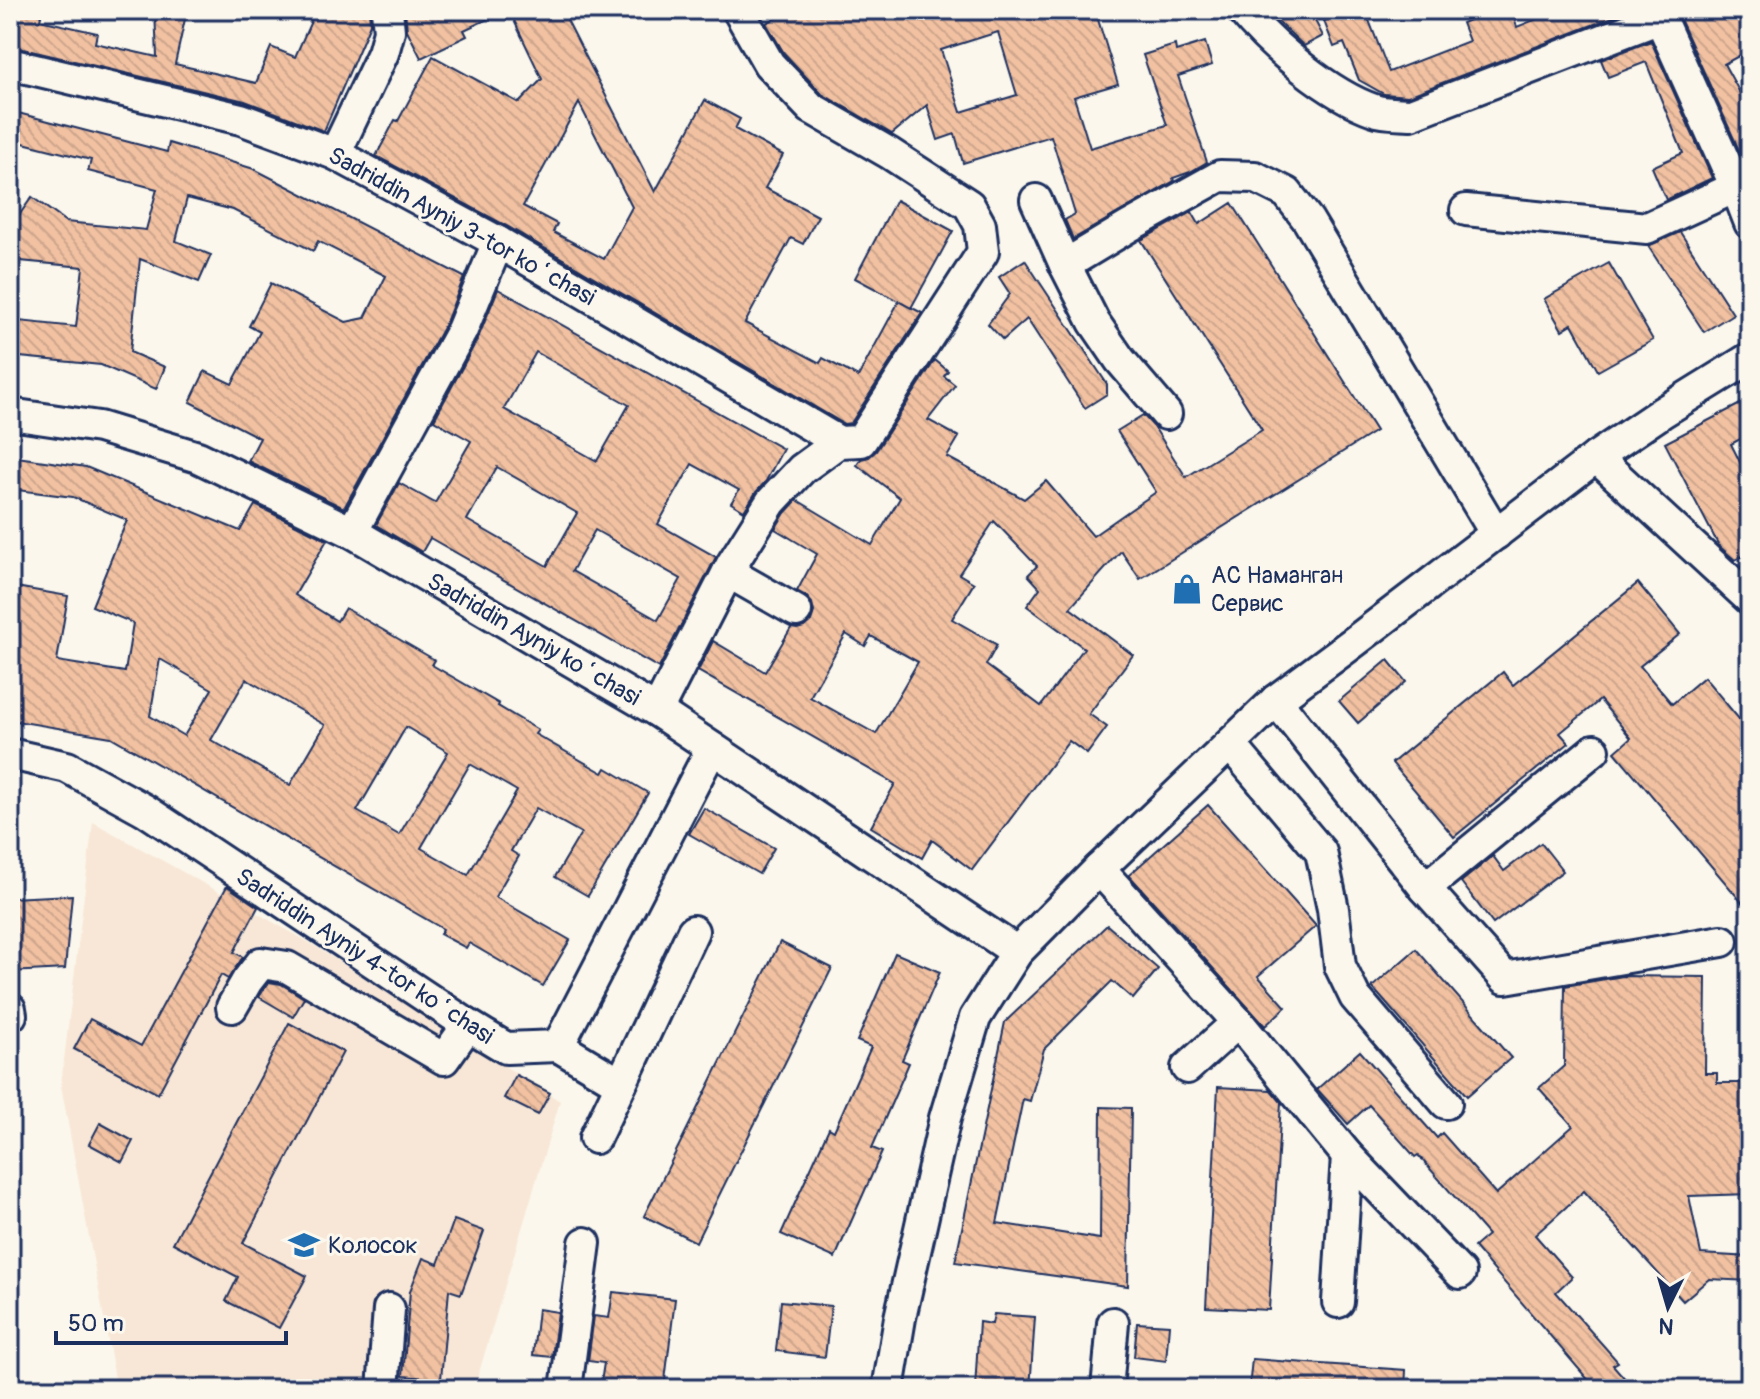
<svg xmlns="http://www.w3.org/2000/svg" width="1760" height="1399" viewBox="0 0 1760 1399" font-family="Pangolin,sans-serif">
  <defs>
    <pattern id="building-back-hatch" width="6" height="6" patternUnits="userSpaceOnUse" patternTransform="scale(2)"><rect width="6" height="6" fill="#f1c1a1"/><path d="M-1 5l2 2M0 0l6 6M5-1l2 2" fill="none" stroke="#cea68d"/></pattern>
  </defs>
  <rect width="100%" height="100%" fill="#fbf7ec"/>
  <filter id="ink" filterUnits="userSpaceOnUse"><feTurbulence type="fractalNoise" baseFrequency=".0125" numOctaves="2"/><feDisplacementMap in="SourceGraphic" scale="16" xChannelSelector="R" yChannelSelector="G"/><feConvolveMatrix kernelMatrix="1 2 1 2 8 2 1 2 1" color-interpolation-filters="sRGB"/></filter>
  <g filter="url(#ink)">
    <polygon fill="#f8e7d6" points="93,822 305,940 560,1101 474,1389 117,1389 61,1085"/>
    <g fill="url(#building-back-hatch)" stroke="#1b2f5e" stroke-width="2" fill-rule="evenodd">
      <polygon points="10,10 42,10 40,20 97,33 95,43 157,57 155,10 187,10 175,64 256,83 271,47 295,57 316,10 369,10 370,24 324,131 245,101 10,46"/>
      <polygon points="405,10 507,10 464,30 467,36 421,58 407,30"/>
      <path d="M509,10H562L655,192L705,100L740,119L735,129L783,155L765,188L818,216L803,244L791,238L745,323L820,363L823,358L858,377L899,301L922,313L851,423L844,424L507,226L376,156L395,120L398,121L433,56L519,103L542,79ZM579,103L632,207L604,259L553,232L557,224L523,206Z"/>
      <path d="M769,10H1095L1118,84L1074,97L1090,148L1167,125L1143,55L1175,45L1176,51L1205,42L1212,65L1178,76L1207,162L1190,172L1173,178L1174,181L1073,239L1065,220L1075,214L1051,136L963,163L955,134L938,140L927,105L892,134L822,94L784,53L766,23L774,19ZM998,32L1017,95L961,112L941,50Z"/>
      <polygon points="1266,10 1326,10 1313,17 1323,36 1304,46"/>
      <polygon points="1353,10 1365,10 1389,72 1469,41 1462,23 1494,10 1511,10 1517,27 1559,10 1631,10 1408,96 1384,94 1359,80 1344,43 1334,47 1324,21"/>
      <polygon points="1676,10 1750,10 1750,50 1724,64 1750,111 1750,169 1748,170"/>
      <polygon points="1651,41 1712,178 1666,200 1652,167 1683,153 1646,62 1608,77 1601,60"/>
      <polygon points="18,113 167,152 169,143 254,169 464,277 446,322 344,508 248,461 260,438 190,402 205,371 232,384 260,332 249,326 271,283 346,322 365,318 386,276 318,241 313,251 233,210 187,198 176,241 211,255 199,282 140,259 130,352 165,367 156,389 101,365 10,356 10,320 76,327 83,267 10,260 10,228 32,197 66,222 146,230 157,189 88,171 91,160 11,140"/>
      <polygon points="896,200 953,231 911,308 855,278"/>
      <path d="M1232,203L1376,431L1140,579L1121,551L1070,608L1133,655L1089,714L1107,727L1087,754L1069,741L972,870L932,840L922,858L871,827L895,784L698,671L713,641L765,672L791,628L797,629L804,627L811,621L814,612L812,603L806,596L797,591L817,554L775,529L785,513L797,500L872,545L900,498L857,465L861,459L869,457L876,451L935,360L948,371L944,376L955,385L928,420L959,437L947,457L1024,499L1046,481L1093,536L1156,492L1117,431L1143,415L1154,427L1186,477L1262,430L1141,240L1192,212L1199,224ZM994,521L1037,566L1028,575L1040,588L1027,606L1084,648L1041,706L986,665L997,645L952,619L974,583L959,574ZM846,634L865,646L871,636L918,662L876,734L810,697Z"/>
      <polygon points="1680,232 1733,314 1704,332 1648,246"/>
      <polygon points="1025,260 1107,384 1107,394 1085,408 1027,319 1003,340 988,324 1010,294 999,277"/>
      <polygon points="1609,263 1653,340 1598,371 1572,324 1562,330 1544,299"/>
      <path d="M498,289L783,449L766,481L756,492L744,511L731,503L739,490L692,464L658,524L716,557L659,668L430,538L422,552L376,525L399,483L435,503L471,441L434,420L478,338ZM536,352L629,405L597,461L504,409ZM497,467L577,513L547,566L467,520ZM595,530L681,579L658,620L572,571Z"/>
      <polygon points="1750,399 1750,434 1731,444 1750,482 1750,552 1735,560 1719,546 1665,443"/>
      <path d="M10,456L86,467L240,531L255,505L327,540L295,595L337,621L345,608L435,660L432,665L499,704L498,706L538,730L535,734L603,773L606,768L648,793L588,896L555,877L581,833L536,808L511,851L519,856L495,897L570,940L543,986L469,943L466,948L440,934L443,929L111,737L10,720V586L68,596L57,661L125,672L133,623L92,606L127,520L73,497L10,489ZM160,659L212,689L184,736L150,716ZM246,679L325,725L290,785L211,740ZM406,727L448,752L399,835L357,811ZM470,764L517,791L468,875L421,848Z"/>
      <polygon points="1638,583 1680,634 1640,666 1672,704 1704,677 1750,732 1750,912 1615,752 1631,738 1600,700 1560,733 1569,743 1454,837 1392,763 1503,672 1513,685"/>
      <polygon points="1388,660 1406,682 1358,723 1339,701"/>
      <polygon points="1208,805 1316,926 1258,976 1286,1007 1265,1026 1129,875"/>
      <polygon points="704,808 774,848 759,874 689,834"/>
      <polygon points="1541,843 1563,871 1493,924 1461,882 1493,856 1504,871"/>
      <polygon points="227,886 258,907 234,952 243,957 228,979 221,975 158,1094 74,1049 90,1019 141,1046"/>
      <polygon points="72,895 65,969 10,972 10,898"/>
      <polygon points="1107,925 1158,969 1133,999 1112,981 1044,1049 1030,1101 1023,1099 997,1223 1100,1239 1101,1107 1131,1108 1128,1286 955,1262 1005,1022"/>
      <polygon points="780,942 832,968 696,1242 644,1216"/>
      <polygon points="1416,949 1511,1058 1467,1096 1372,987"/>
      <polygon points="895,953 940,972 902,1060 909,1063 872,1148 882,1152 835,1258 781,1234 829,1128 834,1131 871,1047 857,1041"/>
      <polygon points="1623,976 1706,977 1705,1073 1717,1073 1717,1083 1750,1083 1750,1194 1689,1196 1701,1254 1750,1257 1750,1281 1709,1279 1683,1301 1584,1191 1535,1235 1572,1277 1556,1292 1618,1362 1613,1365 1634,1389 1596,1389 1474,1247 1488,1235 1418,1155 1415,1157 1369,1105 1348,1124 1317,1089 1360,1051 1437,1138 1442,1133 1496,1194 1573,1126 1539,1088 1564,1066 1565,986"/>
      <polygon points="269,982 281,984 304,998 293,1017 259,997"/>
      <polygon points="289,1023 343,1052 243,1243 307,1276 279,1328 226,1301 238,1277 173,1243"/>
      <polygon points="516,1075 550,1093 538,1115 504,1098"/>
      <polygon points="1218,1087 1271,1090 1281,1102 1269,1310 1206,1307"/>
      <polygon points="100,1123 133,1141 122,1162 89,1144"/>
      <polygon points="454,1220 484,1231 461,1294 449,1290 441,1379 403,1376 410,1291 423,1258 438,1264"/>
      <polygon points="613,1292 675,1299 664,1389 600,1389 604,1363 588,1361 594,1316 609,1318"/>
      <polygon points="781,1301 831,1306 825,1357 776,1351"/>
      <polygon points="538,1309 558,1312 552,1357 533,1355"/>
      <polygon points="994,1314 1035,1317 1030,1389 975,1389 979,1322 992,1324"/>
      <polygon points="1137,1323 1169,1325 1166,1361 1134,1357"/>
      <polygon points="1252,1359 1406,1370 1405,1389 1249,1389"/>
    </g>
    <g fill="none" stroke-linecap="round" stroke-linejoin="round">
      <g stroke="#1b2f5e" stroke-width="36">
        <g id="minor">
          <path d="M1242,10C1271,46 1330,95 1374,110C1385,114 1399,113 1411,114L1660,18L1736,187L1750,223"/>
          <polyline points="10,64 241,119 335,154 498,242 839,442"/>
          <polyline points="335,154 383,53 389,31 387,10"/>
          <polyline points="1036,200 1065,265 1128,227 1220,176 1255,177 1287,193 1308,220 1496,534"/>
          <polyline points="1466,210 1647,228 1736,187"/>
          <polyline points="1065,265 1094,322 1120,360 1166,414"/>
          <polyline points="10,414 99,427 198,457 352,532 657,711 1017,952"/>
          <polyline points="1596,457 1750,599"/>
          <polyline points="352,532 462,330 498,242"/>
          <polyline points="728,572 796,611"/>
          <polyline points="1276,700 1425,888 1505,978 1722,941"/>
          <polyline points="657,711 732,564 771,502 802,469 839,442 861,441 983,252 980,225 969,205 889,153 811,108 769,64 738,10"/>
          <polyline points="1230,744 1321,852 1333,909 1340,966 1355,997 1446,1103"/>
          <polyline points="10,754 67,767 145,810 468,1025 506,1048 558,1046 712,748"/>
          <polyline points="1099,869 1238,1022 1347,1155 1460,1273"/>
          <polyline points="1425,888 1594,750"/>
          <polyline points="232,1007 247,981 261,963 287,967 444,1059 468,1025"/>
          <polyline points="10,1009 11,1015"/>
          <polyline points="558,1046 621,1084 693,931"/>
          <polyline points="1187,1068 1238,1022"/>
          <polyline points="595,1138 621,1084"/>
          <polyline points="1338,1302 1347,1155"/>
          <polyline points="383,1389 389,1309"/>
          <polyline points="566,1389 585,1243"/>
          <polyline points="888,1389 900,1318 945,1118 975,1018 1017,952 1099,869 1276,700 1354,642 1596,457 1661,413 1750,358"/>
          <polyline points="1107,1389 1113,1323"/>
        </g>
      </g>
      <use href="#minor" stroke="#fbf7ec" stroke-width="30"/>
    </g>
  </g>
  <defs>
    <g id="shop-bare" transform="scale(2.4)"><path d="M-5-2.5h2.3a2.7 3.5 0 0 1 5.4 0H5L5.5 6h-11ZM-1.5-2.5h3a1.5 2.3 0 0 0-3 0Z" fill="#1f6fb2" stroke="#fbf7ec" stroke-width="2.5" paint-order="stroke"/></g>
    <g id="school-bare" transform="scale(2.4)"><path d="M0-5L7-2L0 1L-7-2ZM-4 1L0 2.5L4 1V4Q0 6-4 4Z" fill="#1f6fb2" stroke="#fbf7ec" stroke-width="2.5" paint-order="stroke"/></g>
  </defs>
  <g fill-rule="evenodd">
    <use href="#shop-bare" x="1187" y="589"/>
    <use href="#school-bare" x="304" y="1245"/>
  </g>
  <g text-anchor="middle" stroke-width="6" stroke-linejoin="round" paint-order="stroke">
    <g font-size="24" fill="#1b2f5e" stroke="#fbf7ec">
      <text transform="translate(462 226) rotate(29)" y="8">Sadriddin Ayniy 3-tor koʻchasi</text>
      <text transform="translate(534 639) rotate(30)" y="8">Sadriddin Ayniy koʻchasi</text>
      <text transform="translate(365 956) rotate(33)" y="8">Sadriddin Ayniy 4-tor koʻchasi</text>
    </g>
    <g font-size="24" fill="#1b2f5e" stroke="#fbf7ec" text-anchor="start">
      <text x="1211" y="583">АС Наманган<tspan x="1211" dy="28">Сервис</tspan></text>
      <text x="328" y="1253">Колосок</text>
    </g>
  </g>
  <rect width="1760" height="1399" fill="none" stroke="#fbf7ec" stroke-width="40"/>
  <rect x="20" y="20" width="1720" height="1359" fill="none" stroke="#1b2f5e" stroke-width="3" filter="url(#ink)"/>
  <g transform="translate(1668 1307) rotate(185)" stroke="#fbf7ec" stroke-width="6" paint-order="stroke">
  <path d="M0-6L14 30L0 20L-14 30Z" fill="#1b2f5e"/>
  <text y="-12" font-size="22" font-weight="bold" text-anchor="middle" fill="#1b2f5e">N</text>
  </g>
  <path d="M56 1331v12h230v-12" fill="none" stroke="#1b2f5e" stroke-width="4"/>
  <text x="68" y="1331" font-size="24" fill="#1b2f5e" stroke="#fbf7ec" stroke-width="6" paint-order="stroke">50 m</text>
</svg>
